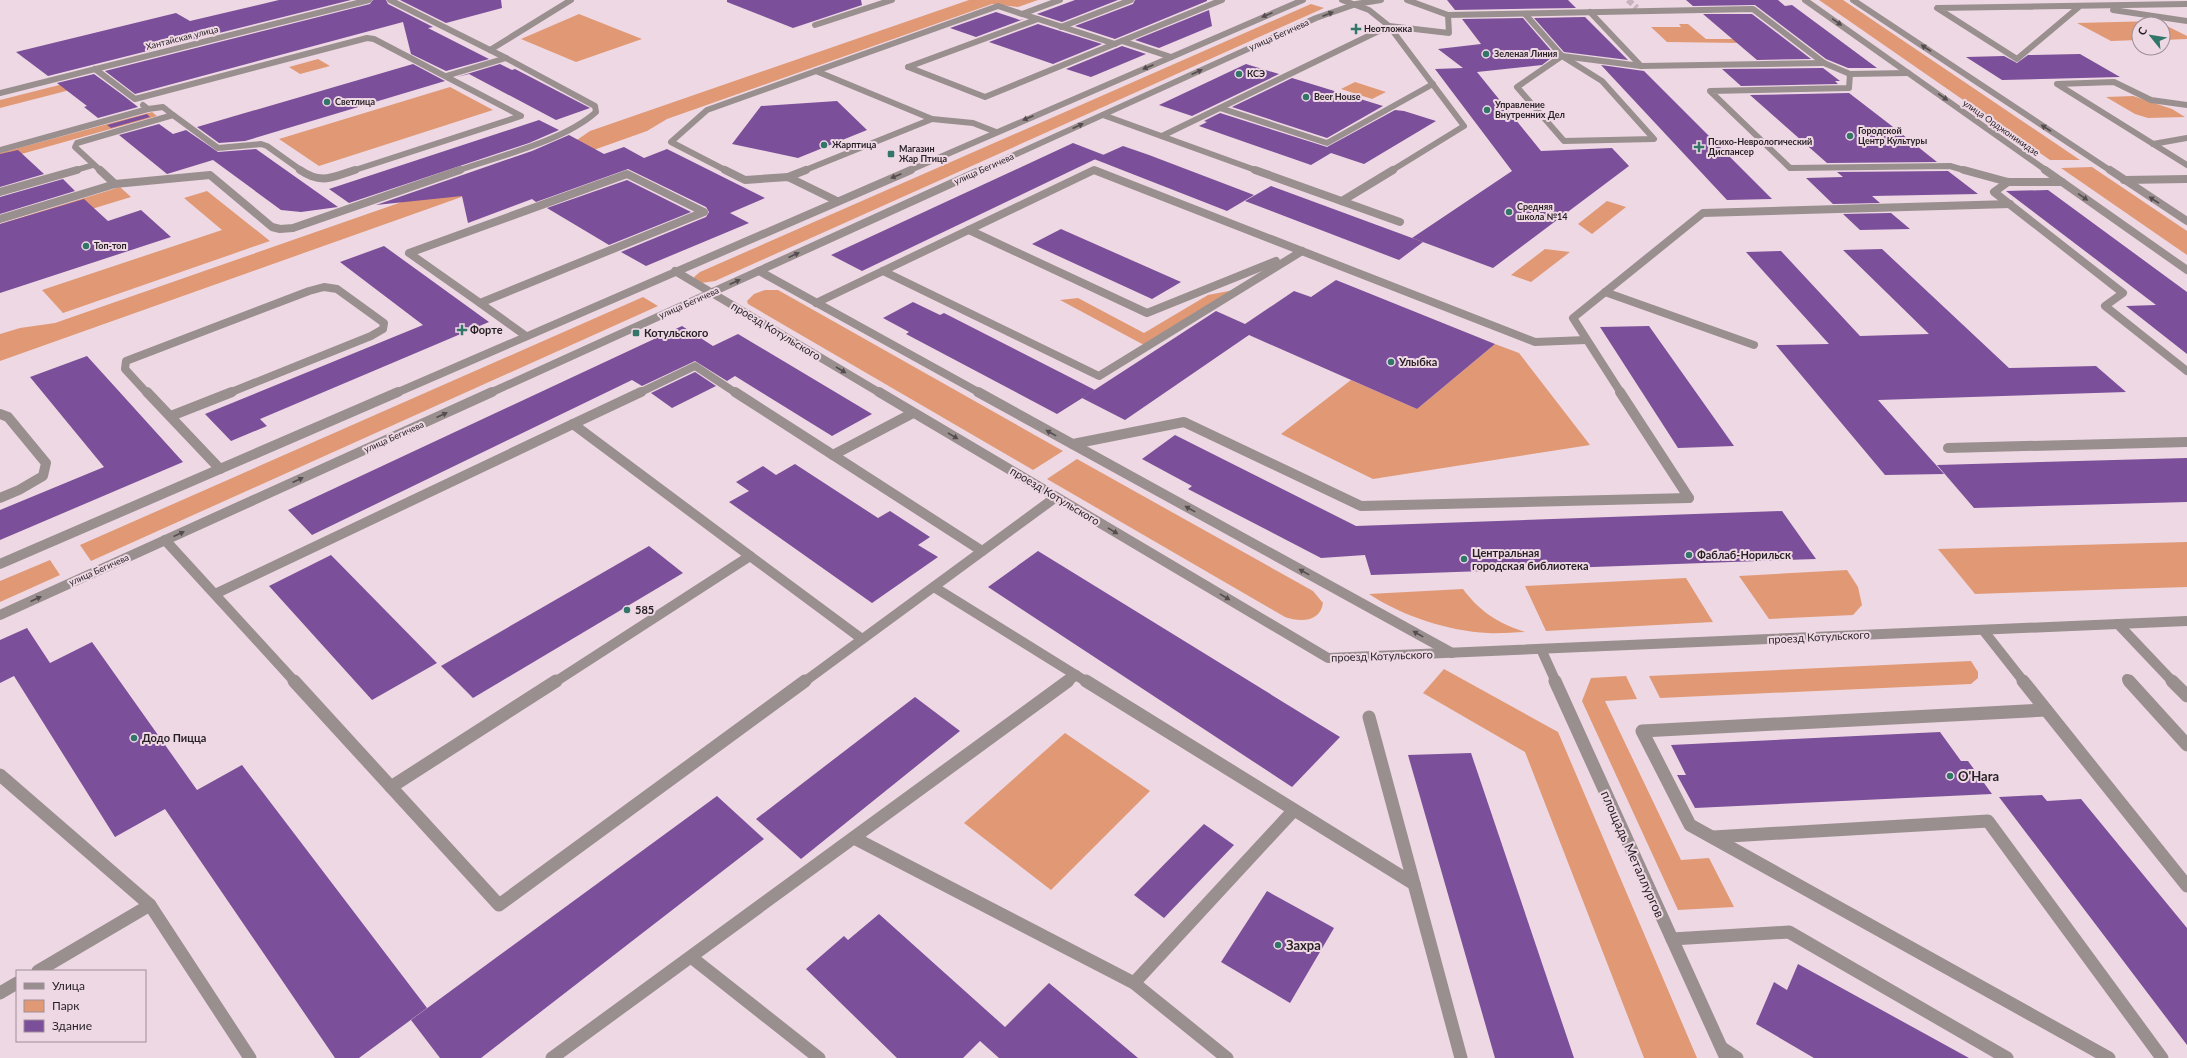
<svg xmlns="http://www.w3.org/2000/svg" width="2187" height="1058" viewBox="0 0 2187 1058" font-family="Lato,sans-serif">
  <rect width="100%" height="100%" fill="#eed8e4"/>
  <g fill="#e09974">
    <polygon points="969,0 1038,0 1018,7 992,4 667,119 647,131 0,361 0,334 20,328 55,323 574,142 590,131"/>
    <polygon points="1819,0 1843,0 2080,160 2050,160"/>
    <polygon points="1311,4 1324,8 715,281 701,283 695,279 694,277 700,272"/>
    <polygon points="579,14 642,39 576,62 521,39"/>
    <polygon points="2156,21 2163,24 2139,24 2139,40 2111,41 2077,23"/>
    <polygon points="1679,24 1688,24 1706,39 1737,39 1741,43 1667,42 1651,27 1681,27"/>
    <polygon points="2163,24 2187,36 2187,39 2163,40"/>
    <polygon points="318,59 330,66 300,74 289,67"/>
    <polygon points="83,79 101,82 0,108 0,100"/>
    <polygon points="1355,82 1386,92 1372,99 1341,89"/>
    <polygon points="450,87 493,110 319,166 279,139"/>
    <polygon points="2133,96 2172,109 2185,117 2148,118 2135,114 2106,97"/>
    <polygon points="152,112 157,116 0,160 0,153"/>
    <polygon points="2092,167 2187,231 2187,255 2061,168"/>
    <polygon points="120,187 131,197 0,237 0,224"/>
    <polygon points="207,191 270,241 63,313 42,290 222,230 184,198"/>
    <polygon points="1607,201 1626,207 1592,234 1578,224"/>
    <polygon points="1545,249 1570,252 1531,282 1511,275"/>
    <polygon points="765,290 778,290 1063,451 1033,470 748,304 747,301 754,294"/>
    <polygon points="1234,290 1144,345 1060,300 1078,298 1144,333 1208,295"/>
    <polygon points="643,297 658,306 91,561 80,545"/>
    <polygon points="1495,344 1519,353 1590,445 1373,479 1281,434 1351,380 1417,409"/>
    <path d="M1077,459L1313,591L1323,603C1320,623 1299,622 1285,617L1047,479Z"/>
    <polygon points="2187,542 2187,587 1975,594 1938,549"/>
    <polygon points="50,560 60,575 0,602 0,581"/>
    <polygon points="1847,570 1858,587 1862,605 1853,615 1769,619 1739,576"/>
    <polygon points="1686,578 1713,622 1546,631 1525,586"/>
    <path d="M1463,589C1480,612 1498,623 1525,632C1513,632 1500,634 1488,633C1448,631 1402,616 1369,594Z"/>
    <polygon points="1971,661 1978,672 1978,678 1971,684 1660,698 1649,676"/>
    <polygon points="1444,669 1558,732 1697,1058 1644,1058 1525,752 1423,693"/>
    <polygon points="1626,676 1637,699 1605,701 1681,860 1709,858 1734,907 1678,910 1582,701 1591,678"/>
    <polygon points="1065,733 1150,791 1051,890 964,823"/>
  </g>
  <g fill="#7b4f99">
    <polygon points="279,0 351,0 48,76 16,52 176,13 190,21"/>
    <polygon points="373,0 386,0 388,4 433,27 428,28 489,59 446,71 411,54 403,22 135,94 105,71 370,4"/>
    <polygon points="400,0 501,0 502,8 446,23"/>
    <polygon points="727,0 861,0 862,5 793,28 727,2"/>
    <polygon points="1075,0 1118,0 1062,22 1037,14"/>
    <polygon points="1135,0 1207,0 1207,1 1115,39 1075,26 1133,4"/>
    <polygon points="1447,0 1568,0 1576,8 1455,10"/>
    <polygon points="1686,0 1778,0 1785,6 1792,5 1877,68 1848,68 1826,59 1755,5 1693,6"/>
    <polygon points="1209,10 1212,26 1159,48 1135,40"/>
    <polygon points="996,12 1020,20 1024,19 976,37 950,28"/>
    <polygon points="1703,14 1752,14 1811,59 1757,60"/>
    <polygon points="1585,17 1628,60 1564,52 1534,18"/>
    <polygon points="1523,18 1555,55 1542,65 1477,72 1541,151 1612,148 1629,166 1493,268 1412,238 1512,171 1435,69 1463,68 1438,49 1481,44 1462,19"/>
    <polygon points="1038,24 1060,31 1102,44 1053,64 989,42"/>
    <polygon points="1122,46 1146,54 1091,77 1066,69"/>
    <polygon points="2080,54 2120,77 2002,80 1966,57 2004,56 2017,63 2028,55"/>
    <polygon points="413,64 445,81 245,141 219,143 197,127"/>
    <polygon points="500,64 512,70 515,69 590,108 556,120 469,74 457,77"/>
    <polygon points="1246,64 1279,74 1192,116 1159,105"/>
    <polygon points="1601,65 1644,71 1772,199 1727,200"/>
    <polygon points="1823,68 1840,81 1835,81 1838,84 1741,86 1722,69"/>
    <polygon points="94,74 124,96 138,107 98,118 84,107 87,106 57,83"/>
    <polygon points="1292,78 1383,106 1327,138 1232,107"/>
    <polygon points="1849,93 1888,123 1937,162 1827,163 1750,95"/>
    <polygon points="837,101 867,130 798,158 732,144 761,106"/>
    <polygon points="1395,110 1404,111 1436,121 1364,164 1331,153 1311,165 1199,126 1207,122 1204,121 1220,113 1327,147"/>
    <polygon points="147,114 150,117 111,128 107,125"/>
    <polygon points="539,120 559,130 529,143 349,203 329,189"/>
    <polygon points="159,124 173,134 186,130 218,152 256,149 338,207 301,212 281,210 213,160 167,174 119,135"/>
    <polygon points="569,135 604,154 624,147 644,158 667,149 765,198 730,213 749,223 646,266 621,252 706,217 709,212 706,207 628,169 536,202 532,199 468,223 462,196 376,205 532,151"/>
    <polygon points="1073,143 1104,155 862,271 831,255"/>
    <polygon points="1123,146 1149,155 1254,195 1227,211 1094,159"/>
    <polygon points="18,150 44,174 0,187 0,154"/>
    <polygon points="1948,171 1978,194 1872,196 1880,203 1833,204 1806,178 1843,177 1837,172"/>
    <polygon points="63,179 75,191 0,214 0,197"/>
    <polygon points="627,180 691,212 609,245 547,208"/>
    <polygon points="1271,186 1423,242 1399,260 1245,201"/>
    <polygon points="2048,190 2187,292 2187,354 2126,306 2156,305 2006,191"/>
    <polygon points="84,199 108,221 141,210 171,237 0,293 0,224"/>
    <polygon points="1891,213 1910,229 1860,230 1843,214"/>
    <polygon points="1061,229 1181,282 1152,299 1032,244"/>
    <polygon points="384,246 489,322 260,419 267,426 231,441 205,414 423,325 340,262"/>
    <polygon points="1882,249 2009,368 2096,366 2126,392 1878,400 1944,474 1885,475 1776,345 1829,344 1746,252 1781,251 1860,336 1929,334 1843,250"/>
    <polygon points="1336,280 1495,344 1417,409 1249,335 1125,420 1082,398 1216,311 1245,324 1294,291 1311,297"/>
    <polygon points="913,302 940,315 944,313 1095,390 1057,414 906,334 909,332 883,318"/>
    <polygon points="682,326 713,346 738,334 872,414 832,436 735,376 727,381 695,361 642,386 632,380 312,535 288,510"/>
    <polygon points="1649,326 1734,446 1678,448 1600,327"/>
    <polygon points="87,356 183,462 0,540 0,510 104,467 30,377"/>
    <polygon points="695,372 716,386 672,408 651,393"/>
    <polygon points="1175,435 1356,526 1782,511 1816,559 1371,575 1365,555 1321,558 1188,489 1192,486 1142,459"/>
    <polygon points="2187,458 2187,502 1974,508 1937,465"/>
    <polygon points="795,464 878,518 890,511 930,537 918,545 938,557 872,603 729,502 749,491 736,482 763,466 776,475"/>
    <polygon points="649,546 683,573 473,698 441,666"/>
    <polygon points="1038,551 1340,737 1292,787 988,587"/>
    <polygon points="331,555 437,663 372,700 269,586"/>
    <polygon points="27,628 50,663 92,642 197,790 242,765 427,1008 359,1058 335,1058 165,809 115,837 14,676 0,683 0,640"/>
    <polygon points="915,697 960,731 801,859 756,819"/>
    <polygon points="1940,732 1961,761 1968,761 1992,794 1695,808 1677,775 1686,775 1671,745"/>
    <polygon points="1471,753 1574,1058 1495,1058 1408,755"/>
    <polygon points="2042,795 2047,801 2081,799 2187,928 2187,1045 1999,797"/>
    <polygon points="717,796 764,839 481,1058 440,1058 411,1020"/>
    <polygon points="1204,824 1234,845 1164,918 1134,895"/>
    <polygon points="1267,891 1334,928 1290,1003 1221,962"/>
    <polygon points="879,914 1005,1027 1049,983 1138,1058 999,1058 980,1041 963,1058 897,1058 806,969 844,936 848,940"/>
    <polygon points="1798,964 1969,1058 1814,1058 1756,1024 1774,982 1787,990"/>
  </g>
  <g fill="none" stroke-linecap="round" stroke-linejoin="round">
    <polyline stroke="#c6b3bd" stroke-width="6" stroke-dasharray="6 3" stroke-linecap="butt" points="1628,0 1637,8"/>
    <g stroke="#9a8f8f" stroke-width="6">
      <path d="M390,0L506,58L595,106L596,112C564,141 499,156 457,171"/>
      <polyline points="1342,0 1369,10 1389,26 1464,126 1391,171"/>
      <polyline points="1407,0 1448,15 1753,9 1824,63 1850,74 1908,73"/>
      <polyline points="1805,0 2047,171"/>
      <polyline points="1853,0 2111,171"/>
      <polyline points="2080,6 2017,59 1937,8 2187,4"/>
      <polyline points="2113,10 2187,21"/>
      <polyline points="1590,12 1641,66"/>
      <polyline points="1525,14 1562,56"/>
      <polyline points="1038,19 1115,44"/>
      <polyline points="815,25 892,0"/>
      <polyline points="1061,27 1131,0"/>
      <polyline points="1122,41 1171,57"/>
      <polyline points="490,50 571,0"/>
      <polyline points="1562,56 1641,66 1824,63"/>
      <polygon points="1562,56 1602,81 1654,139 1564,141 1517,87"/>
      <polyline points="908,67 985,97 1222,0"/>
      <polyline points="908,67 1038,19 1022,14 1060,0"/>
      <polyline points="95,69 135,99 367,38 374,39 521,116 352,171"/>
      <polyline points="816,71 932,119 973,123 996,132"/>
      <polyline points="1850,74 1849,88 1710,91 1790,168 1950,166 1967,171"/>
      <polyline points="446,76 506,58"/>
      <polyline points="0,93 369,0"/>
      <polyline points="2187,105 2151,100 2114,82 2057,84 2187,165"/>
      <polyline points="1220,108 1327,143 1433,84"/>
      <polyline points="173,115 218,148 261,144 267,146 302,171"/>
      <polyline points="1103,115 1258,171"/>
      <polyline points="1162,136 1389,26 1449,33 1448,15"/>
      <polyline points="2153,144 2187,138"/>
      <polyline points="0,150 148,109 143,105"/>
      <polyline points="73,171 93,165"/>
      <polyline points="101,171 75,147 77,143 173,115 163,107 148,109"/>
      <polyline points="727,171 671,142 707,110 998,6 1022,14"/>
      <polyline points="803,171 932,119"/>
      <polyline points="908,171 1303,0"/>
      <polyline points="979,171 1316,18 1356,4 1381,0"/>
      <polyline points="1092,171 1096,171"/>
    </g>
    <g stroke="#9a8f8f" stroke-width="8">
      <polyline points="100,170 115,184"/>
      <path d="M300,170C322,185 332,177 355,170"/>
      <polyline points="725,170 745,180 788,177 837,201"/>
      <polyline points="1255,170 1400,222"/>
      <polyline points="1964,170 2008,182 2062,182"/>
      <polyline points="2045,170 2187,270"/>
      <polyline points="2110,170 2187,221"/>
      <polygon points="627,174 704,212 480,303 409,253"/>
      <polyline points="788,177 806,170"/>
      <polyline points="2124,180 2187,179"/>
      <polyline points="2008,182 1994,192 2123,293 2105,306 2187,371"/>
      <polyline points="0,192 77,170"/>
      <polyline points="1342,201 1393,170"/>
      <polyline points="0,219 115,184 210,175 272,227 280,229 293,228 460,170"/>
      <polyline points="969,230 1147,313 1276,261"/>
      <polyline points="675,271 880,393"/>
      <polyline points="759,271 980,393"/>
      <polyline points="883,271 1099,376 1302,251"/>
      <polyline points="1605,292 1754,345"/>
      <polyline points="480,303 526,336"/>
      <polyline points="816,303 1094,170 1535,342 1586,340"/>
      <polyline points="147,393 125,369 126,361 309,291 324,287 337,289 384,323 383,329 371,336 229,393"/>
      <polyline points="396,393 911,170"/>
      <polyline points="490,393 981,170"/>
      <polyline points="639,393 695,366 736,393"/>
      <polyline points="1621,393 1573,318 1703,213 2010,204"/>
    </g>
    <g stroke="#9a8f8f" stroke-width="10">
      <polyline points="147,392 220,469"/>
      <polyline points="735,392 833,455 913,413"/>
      <polyline points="879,392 1328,658 2187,621"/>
      <polyline points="978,392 1452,653"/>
      <polyline points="1620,392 1689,498"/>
      <polyline points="0,414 8,417 46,463 43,476 19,490 0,498"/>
      <polyline points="171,416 232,392"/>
      <polyline points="573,424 641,392"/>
      <polyline points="1073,444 1184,422 1361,506 1689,498"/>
      <polyline points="1948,448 2187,442"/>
      <polyline points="833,455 982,551"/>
      <polyline points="165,540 295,682"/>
      <polyline points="0,564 398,392"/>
      <polyline points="934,587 1087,682"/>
      <polyline points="215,594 573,424 750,556"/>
      <polyline points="0,615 492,392"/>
      <polyline points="2118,624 2173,682"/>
      <polyline points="1983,630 2024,682"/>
      <polyline points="1541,649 1556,682"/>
      <polyline points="2127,679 2130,682"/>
      <polyline points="555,682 750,556 862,639"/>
      <polyline points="804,682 1056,497"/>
      <polyline points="1067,682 1076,675"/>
    </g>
    <g stroke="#9a8f8f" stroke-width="13">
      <polyline points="294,681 499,905 805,681"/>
      <polyline points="1086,681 1414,884"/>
      <polyline points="1555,681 1726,1058"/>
      <polyline points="2023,681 2187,886"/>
      <polyline points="2129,681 2187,745"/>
      <polyline points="2172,681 2187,696"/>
      <polyline points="2046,710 1642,731 1690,825 2109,1058"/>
      <polyline points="1369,717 1461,1058"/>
      <polyline points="0,775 150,905"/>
      <polyline points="391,787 556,681"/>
      <polyline points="1713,837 1988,821 2162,1058"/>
      <polyline points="854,838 1134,983 1227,1058"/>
      <polyline points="1672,939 1789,932 2007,1058"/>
      <polyline points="691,957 819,1058"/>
      <polyline points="38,971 150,905 250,1058"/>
      <polyline points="1134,983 1294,810"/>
      <polyline points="0,993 17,983"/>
      <polyline points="1722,1048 1737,1058"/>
      <polyline points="552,1058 1068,681"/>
    </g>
  </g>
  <defs><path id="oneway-solid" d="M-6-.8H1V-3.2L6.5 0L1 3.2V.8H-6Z"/></defs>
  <g fill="#544c4e">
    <use href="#oneway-solid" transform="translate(1328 14) rotate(-21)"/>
    <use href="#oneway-solid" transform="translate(1267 15) rotate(157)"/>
    <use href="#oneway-solid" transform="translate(1837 22) rotate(35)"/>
    <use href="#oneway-solid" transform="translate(1926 48) rotate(-147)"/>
    <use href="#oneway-solid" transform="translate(1148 67) rotate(157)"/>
    <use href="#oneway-solid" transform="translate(1197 72) rotate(-24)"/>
    <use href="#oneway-solid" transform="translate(1943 97) rotate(35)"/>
    <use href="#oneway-solid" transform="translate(1028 118) rotate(157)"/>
    <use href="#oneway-solid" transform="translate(1078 126) rotate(-24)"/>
    <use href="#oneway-solid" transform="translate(2046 128) rotate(-147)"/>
    <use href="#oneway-solid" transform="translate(896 176) rotate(157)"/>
    <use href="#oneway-solid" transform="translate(2083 197) rotate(35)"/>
    <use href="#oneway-solid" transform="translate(2154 200) rotate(-147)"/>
    <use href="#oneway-solid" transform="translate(794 255) rotate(-24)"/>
    <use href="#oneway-solid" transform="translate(735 282) rotate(-24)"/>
    <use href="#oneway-solid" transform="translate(841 370) rotate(31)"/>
    <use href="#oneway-solid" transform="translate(442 415) rotate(-24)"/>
    <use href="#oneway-solid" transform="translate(1051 433) rotate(-151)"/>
    <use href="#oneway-solid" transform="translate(953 436) rotate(31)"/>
    <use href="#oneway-solid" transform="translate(298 480) rotate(-24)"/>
    <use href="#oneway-solid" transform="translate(1190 509) rotate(-151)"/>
    <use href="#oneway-solid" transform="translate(1113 531) rotate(31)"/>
    <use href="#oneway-solid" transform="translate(179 534) rotate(-24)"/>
    <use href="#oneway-solid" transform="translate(1304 572) rotate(-151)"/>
    <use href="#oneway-solid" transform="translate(1225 597) rotate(31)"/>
    <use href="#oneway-solid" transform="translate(36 599) rotate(-24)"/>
    <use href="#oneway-solid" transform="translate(1418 634) rotate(-151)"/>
  </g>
  <g fill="#32766a" stroke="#eed8e4" stroke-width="1.5">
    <path d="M1354 23h4v4h4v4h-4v4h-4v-4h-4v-4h4z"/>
    <circle cx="1486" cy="54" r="4"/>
    <circle cx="1239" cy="74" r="4"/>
    <circle cx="1306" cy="97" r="4"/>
    <circle cx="327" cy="102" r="4"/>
    <circle cx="1487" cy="110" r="4"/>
    <circle cx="1850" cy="136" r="4"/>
    <circle cx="824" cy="145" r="4"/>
    <path d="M1697 141h4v4h4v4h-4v4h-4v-4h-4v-4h4z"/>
    <rect x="887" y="150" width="8" height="8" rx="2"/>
    <circle cx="1509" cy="212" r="4"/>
    <circle cx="86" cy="246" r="4"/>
    <path d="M460 324h4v4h4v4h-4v4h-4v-4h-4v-4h4z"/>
    <rect x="632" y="329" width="8" height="8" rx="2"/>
    <circle cx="1391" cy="362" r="4"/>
    <circle cx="1689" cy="555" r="4"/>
    <circle cx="1464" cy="559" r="4"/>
    <circle cx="627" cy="610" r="4"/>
    <circle cx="134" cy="738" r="4"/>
    <circle cx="1950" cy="776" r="4"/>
    <circle cx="1278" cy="945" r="4"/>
  </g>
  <g text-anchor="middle" stroke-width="4" stroke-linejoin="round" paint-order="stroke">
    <g font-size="9" font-weight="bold" fill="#261f23" stroke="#eed8e4" text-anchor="start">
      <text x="1364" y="32">Неотложка</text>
      <text x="1494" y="57">Зеленая Линия</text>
      <text x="1247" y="77">КСЭ</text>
      <text x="1314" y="100">Beer House</text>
      <text x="335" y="105">Светлица</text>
      <text x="1495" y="108">Управление<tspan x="1495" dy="10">Внутренних Дел</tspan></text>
      <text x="1858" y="134">Городской<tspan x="1858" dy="10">Центр Культуры</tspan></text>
      <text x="1708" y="145">Психо-Неврологический<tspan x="1708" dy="10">Диспансер</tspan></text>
      <text x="832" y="148">Жарптица</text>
      <text x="899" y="152">Магазин<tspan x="899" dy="10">Жар Птица</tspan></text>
      <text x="1517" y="210">Средняя<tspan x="1517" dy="10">школа №14</tspan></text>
      <text x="94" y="249">Топ-топ</text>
    </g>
    <g font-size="9" fill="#261f23" stroke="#eed8e4">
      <text transform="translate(1279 35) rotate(-24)" y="3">улица Бегичева</text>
      <text transform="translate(182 38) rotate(-14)" y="3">Хантайская улица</text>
      <text transform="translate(2001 128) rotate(35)" y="3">улица Орджоникидзе</text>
      <text transform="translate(984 169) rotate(-24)" y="3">улица Бегичева</text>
      <text transform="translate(689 303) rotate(-24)" y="3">улица Бегичева</text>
      <text transform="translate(394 437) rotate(-24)" y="3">улица Бегичева</text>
      <text transform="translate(99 570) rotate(-24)" y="3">улица Бегичева</text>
    </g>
    <g font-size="11" font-weight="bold" fill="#261f23" stroke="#eed8e4" text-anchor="start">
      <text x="470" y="334">Форте</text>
      <text x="644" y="337">Котульского</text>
      <text x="1399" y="366">Улыбка</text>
      <text x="1472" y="557">Центральная<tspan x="1472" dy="13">городская библиотека</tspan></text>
      <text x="1697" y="559">Фаблаб-Норильск</text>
      <text x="635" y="614">585</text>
      <text x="142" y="742">Додо Пицца</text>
    </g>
    <g font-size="11" fill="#261f23" stroke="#eed8e4">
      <text transform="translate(776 331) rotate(31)" y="4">проезд Котульского</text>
      <text transform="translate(1055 496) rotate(31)" y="4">проезд Котульского</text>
      <text transform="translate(1819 637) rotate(-3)" y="4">проезд Котульского</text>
      <text transform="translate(1382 656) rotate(-2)" y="4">проезд Котульского</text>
    </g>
    <g font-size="13" font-weight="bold" fill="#261f23" stroke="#eed8e4" text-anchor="start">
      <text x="1958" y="781">O'Hara</text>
      <text x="1286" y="950">Захра</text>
    </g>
    <g font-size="13" fill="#261f23" stroke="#eed8e4">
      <text transform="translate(1633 854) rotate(66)" y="5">площадь Металлургов</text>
    </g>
  </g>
  <rect x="16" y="970" width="130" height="72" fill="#eed8e4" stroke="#9e8e97"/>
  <rect x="24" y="983" width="20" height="6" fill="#9a8f8f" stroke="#9e8e97"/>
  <text x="52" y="990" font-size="12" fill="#261f23">Улица</text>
  <rect x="24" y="1000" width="20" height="12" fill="#e09974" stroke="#9e8e97"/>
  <text x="52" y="1010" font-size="12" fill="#261f23">Парк</text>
  <rect x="24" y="1020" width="20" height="12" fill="#7b4f99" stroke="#9e8e97"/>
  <text x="52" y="1030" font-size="12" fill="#261f23">Здание</text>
  <g transform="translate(2151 36) rotate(300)"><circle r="19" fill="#eed8e4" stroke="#9e8e97"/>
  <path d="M0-3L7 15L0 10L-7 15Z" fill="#32766a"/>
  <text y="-6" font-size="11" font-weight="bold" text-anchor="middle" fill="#261f23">С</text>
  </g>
</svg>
